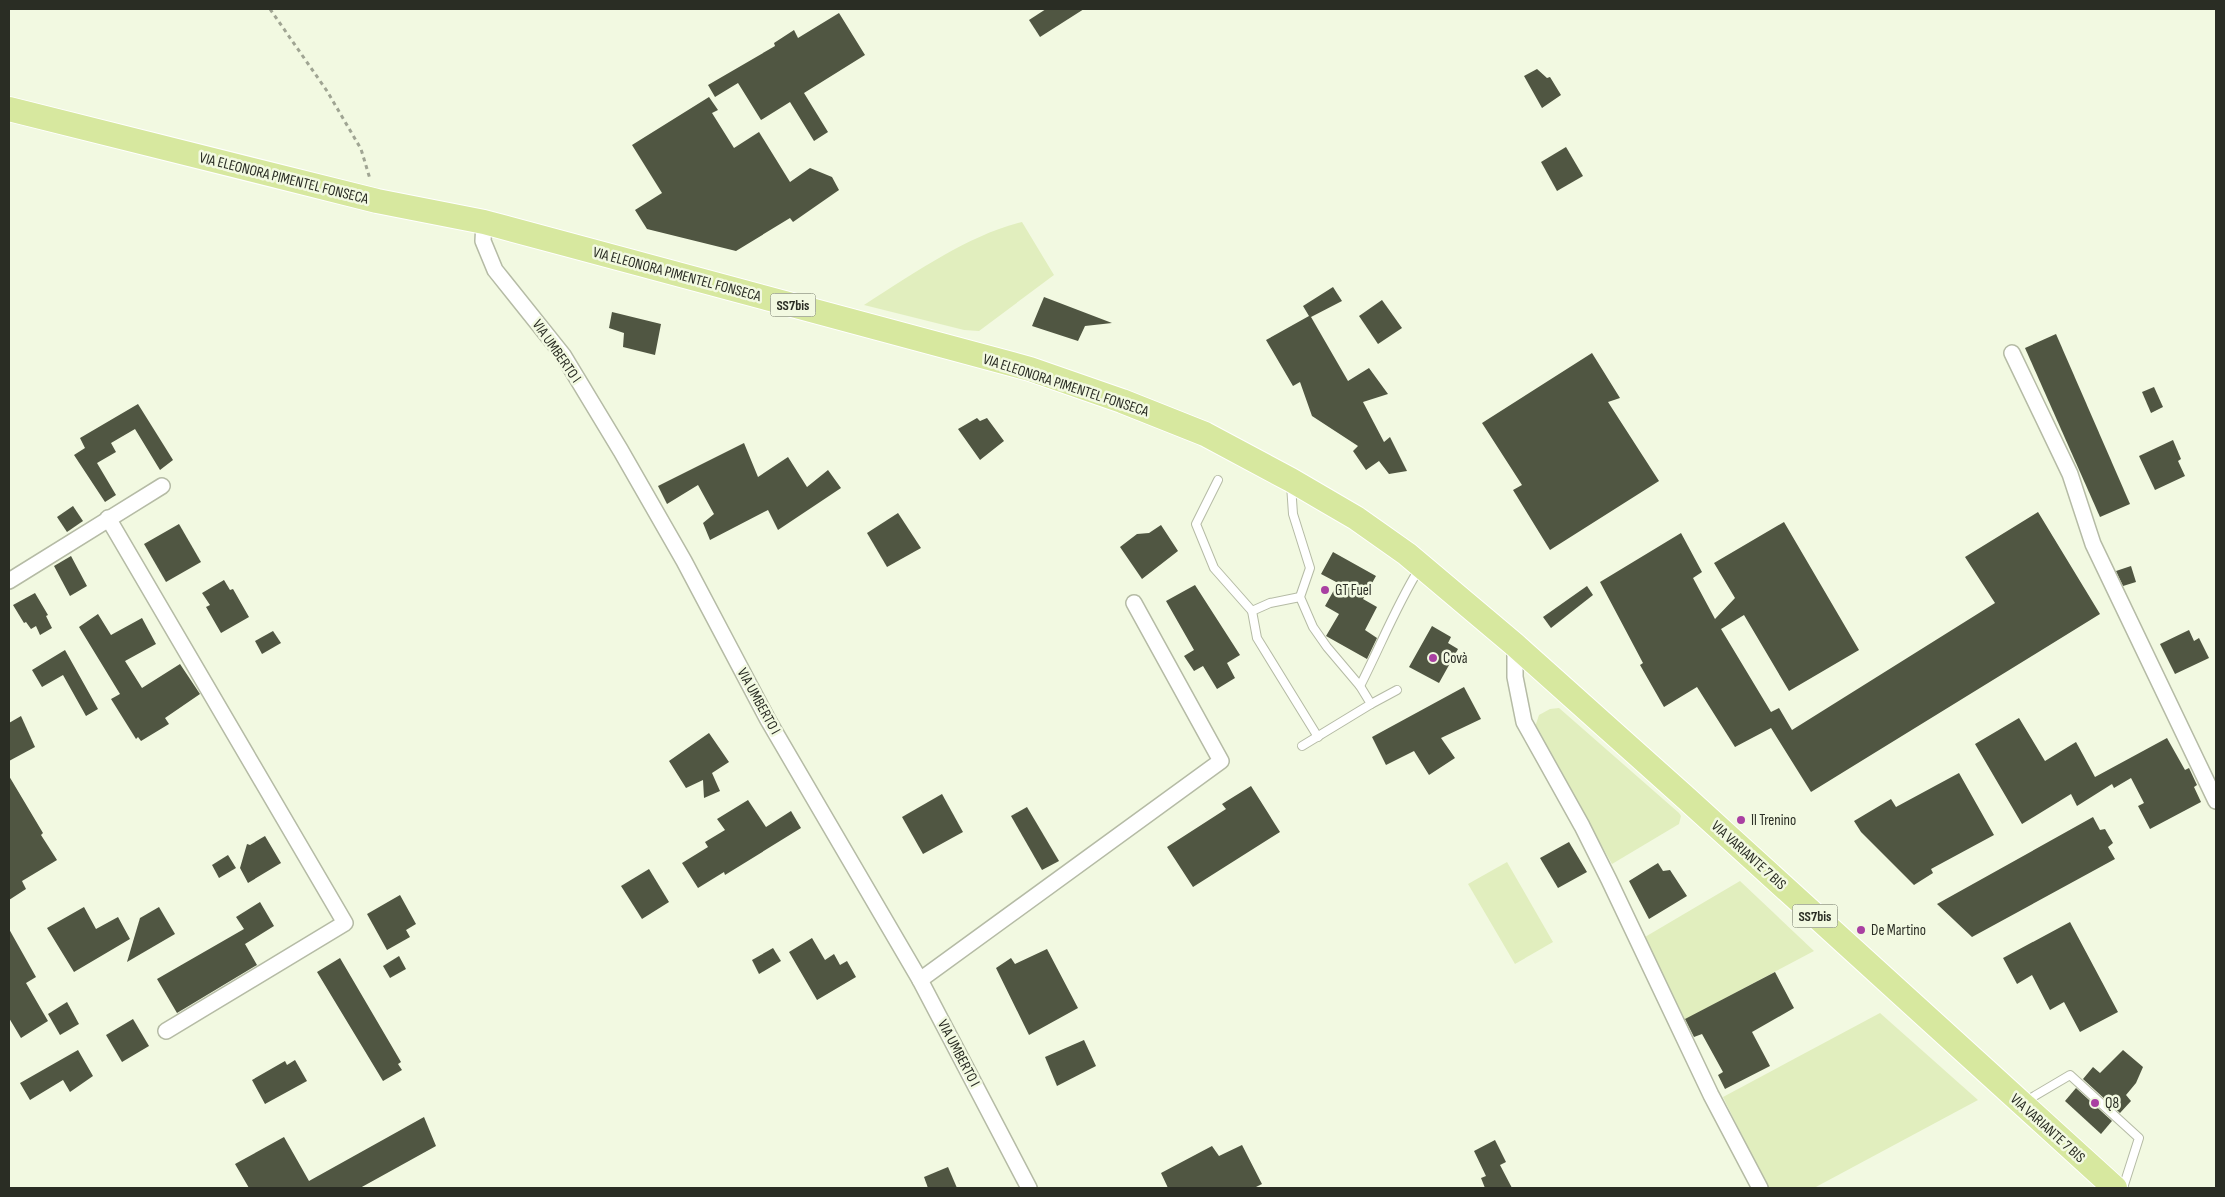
<svg xmlns="http://www.w3.org/2000/svg" width="2225" height="1197" viewBox="0 0 2225 1197" font-family="'Sofia Sans Condensed',sans-serif">
  <rect width="100%" height="100%" fill="#f2f9e1"/>
  <g fill="#e1eebe">
    <path d="M1022,222L1054,275L979,331L964,330L864,305C911,275 968,235 1022,222Z"/>
    <polygon points="1559,708 1679,813 1681,816 1679,824 1612,864 1535,727 1539,715 1550,709"/>
    <polygon points="1507,862 1553,942 1515,964 1468,884"/>
    <polygon points="1740,881 1814,951 1684,1020 1645,937"/>
    <polygon points="1880,1013 1978,1100 1814,1188 1768,1188 1723,1097"/>
  </g>
  <g fill="#505642">
    <polygon points="1046,9 1084,9 1040,37 1029,20"/>
    <polygon points="839,13 865,55 804,93 828,132 814,141 790,102 761,120 738,83 715,97 708,85 775,46 774,43 794,30 798,38"/>
    <polygon points="1537,69 1547,78 1550,77 1561,95 1542,108 1524,76"/>
    <polygon points="709,97 718,110 712,113 734,148 759,132 790,182 810,168 832,177 839,190 793,222 790,218 736,251 647,229 635,210 662,193 632,145"/>
    <polygon points="1566,147 1583,176 1557,191 1541,162"/>
    <polygon points="1333,287 1342,301 1311,317 1348,381 1369,368 1388,394 1363,402 1384,442 1390,437 1407,471 1389,474 1379,461 1366,470 1353,451 1358,446 1312,416 1300,382 1293,386 1266,340 1309,316 1303,306"/>
    <polygon points="1044,297 1112,323 1085,326 1078,341 1032,326"/>
    <polygon points="1382,300 1402,328 1378,344 1359,316"/>
    <polygon points="612,312 661,324 655,355 623,347 624,333 609,328"/>
    <polygon points="2056,334 2130,504 2100,517 2025,348"/>
    <polygon points="1592,353 1620,398 1608,402 1659,481 1550,550 1513,490 1522,485 1482,423"/>
    <polygon points="2154,387 2163,407 2151,413 2142,392"/>
    <polygon points="138,404 173,460 160,470 135,429 111,443 116,452 97,463 116,495 105,502 74,455 85,448 80,438"/>
    <polygon points="977,418 980,421 987,418 1004,441 980,460 958,429"/>
    <polygon points="2173,440 2181,459 2178,461 2185,476 2155,490 2139,456"/>
    <polygon points="744,443 758,477 788,457 807,487 828,470 841,488 778,530 768,510 710,540 703,523 714,514 698,485 667,504 658,486"/>
    <polygon points="73,506 83,521 67,532 57,517"/>
    <polygon points="2038,512 2100,614 1811,792 1771,728 1735,747 1697,687 1664,707 1640,665 1643,663 1600,582 1681,533 1702,572 1693,578 1715,619 1735,598 1714,563 1784,522 1859,650 1789,691 1744,615 1721,629 1771,712 1779,708 1792,730 1995,603 1965,557"/>
    <polygon points="898,513 921,548 887,567 867,533"/>
    <polygon points="179,524 201,562 166,582 144,544"/>
    <polygon points="1161,525 1178,551 1142,579 1120,547 1137,534 1149,533"/>
    <polygon points="1333,552 1376,576 1363,599 1377,607 1365,630 1377,638 1367,659 1326,636 1339,614 1325,606 1338,583 1321,574"/>
    <polygon points="71,556 87,586 70,596 54,566"/>
    <polygon points="2131,566 2136,582 2123,586 2116,571"/>
    <polygon points="224,580 230,590 233,589 249,617 221,633 206,607 210,605 202,593"/>
    <polygon points="1195,585 1240,655 1227,663 1235,678 1217,689 1203,666 1194,671 1184,656 1194,650 1166,601"/>
    <polygon points="1587,586 1593,595 1551,628 1543,617"/>
    <polygon points="35,593 48,615 46,616 52,628 40,635 36,626 31,629 26,622 24,623 13,605"/>
    <polygon points="98,614 111,635 142,618 156,644 125,661 142,688 180,664 200,694 165,718 169,724 141,741 138,737 136,739 111,699 120,694 79,627"/>
    <polygon points="1432,626 1451,637 1448,643 1458,649 1439,683 1409,667"/>
    <polygon points="2189,630 2194,641 2199,638 2209,658 2175,674 2160,644"/>
    <polygon points="273,631 281,643 262,654 255,641"/>
    <polygon points="65,650 98,709 86,716 63,675 42,687 32,670"/>
    <polygon points="1464,687 1481,719 1441,738 1455,758 1429,775 1414,751 1386,765 1372,737"/>
    <polygon points="21,716 35,747 9,761 9,723"/>
    <polygon points="2019,718 2045,761 2076,742 2095,777 2167,738 2185,770 2189,768 2197,785 2194,787 2201,802 2150,829 2138,806 2144,803 2131,778 2114,788 2112,784 2077,806 2071,794 2022,824 1975,744"/>
    <polygon points="709,733 729,762 712,773 720,791 704,798 703,780 686,788 669,761"/>
    <polygon points="1959,773 1994,835 1931,869 1933,873 1914,885 1861,832 1854,821 1891,799 1896,807"/>
    <polygon points="9,776 43,833 41,835 57,860 22,881 26,889 9,900"/>
    <polygon points="1251,786 1280,832 1193,887 1167,847 1226,809 1222,804"/>
    <polygon points="942,794 963,832 923,854 902,817"/>
    <polygon points="748,800 766,827 791,811 801,828 725,875 724,872 698,888 682,863 708,847 705,842 725,830 717,819"/>
    <polygon points="1027,807 1059,861 1042,870 1011,816"/>
    <polygon points="2093,817 2100,830 2105,829 2113,843 2108,847 2115,859 1972,937 1937,904"/>
    <polygon points="265,836 281,863 248,883 240,868 247,844 250,845"/>
    <polygon points="1569,842 1587,872 1558,888 1540,858"/>
    <polygon points="228,855 236,868 219,878 212,865"/>
    <polygon points="1658,863 1663,871 1670,870 1687,896 1649,919 1629,881"/>
    <polygon points="649,869 669,902 642,919 621,886"/>
    <polygon points="400,895 416,924 406,930 410,937 387,950 367,914"/>
    <polygon points="260,902 274,926 245,944 257,965 177,1013 157,979 244,929 236,917"/>
    <polygon points="84,907 96,929 118,917 130,939 74,972 47,928"/>
    <polygon points="159,907 175,934 127,962 140,918"/>
    <polygon points="2070,922 2118,1012 2080,1032 2064,1002 2050,1010 2032,975 2017,984 2003,958"/>
    <polygon points="9,929 36,977 26,983 48,1021 21,1038 9,1018"/>
    <polygon points="812,938 825,960 834,954 840,965 847,961 856,977 817,1000 789,952"/>
    <polygon points="773,948 781,961 759,974 752,960"/>
    <polygon points="1047,949 1078,1008 1029,1035 996,968 1011,958 1015,964"/>
    <polygon points="399,956 406,969 390,978 383,966"/>
    <polygon points="340,958 401,1062 398,1064 402,1070 383,1081 317,972"/>
    <polygon points="1775,972 1794,1008 1752,1032 1770,1066 1725,1089 1718,1075 1723,1072 1702,1034 1694,1037 1685,1019"/>
    <polygon points="67,1002 79,1024 60,1035 48,1014"/>
    <polygon points="133,1019 149,1046 122,1062 106,1035"/>
    <polygon points="1084,1040 1096,1066 1057,1086 1045,1057"/>
    <polygon points="78,1050 93,1076 70,1092 63,1080 30,1100 20,1083"/>
    <polygon points="2123,1050 2143,1067 2136,1083 2126,1095 2131,1101 2120,1113 2083,1079 2093,1067 2100,1073"/>
    <polygon points="295,1060 307,1081 265,1104 252,1080 285,1061 287,1065"/>
    <polygon points="2076,1088 2112,1121 2101,1134 2065,1101"/>
    <polygon points="424,1117 436,1146 360,1188 249,1188 235,1164 284,1137 309,1181"/>
    <polygon points="1495,1140 1506,1162 1500,1165 1512,1188 1485,1188 1481,1178 1486,1176 1474,1151"/>
    <polygon points="1242,1145 1262,1184 1254,1188 1168,1188 1161,1173 1212,1146 1219,1156"/>
    <polygon points="948,1167 957,1188 928,1188 924,1177"/>
  </g>
  <g fill="none" stroke-linecap="round" stroke-linejoin="round">
    <g stroke="#b5bba5" stroke-width="10">
      <g id="service">
        <polyline points="1218,480 1196,524 1214,568 1252,611"/>
        <path d="M1291,485L1293,514L1310,568L1300,597L1313,627L1327,647L1360,686C1380,647 1396,606 1419,569"/>
        <polyline points="1300,597 1270,603 1252,611 1257,638 1318,737"/>
        <polyline points="1371,704 1397,690"/>
        <polyline points="1302,746 1371,704 1360,686"/>
        <polyline points="2026,1101 2070,1075 2139,1138 2123,1188"/>
      </g>
    </g>
    <g stroke="#b5bba5" stroke-width="18">
      <g id="minor">
        <polyline points="484,222 483,241 495,270 563,355 621,451 684,561 768,720 920,980 1029,1188"/>
        <polyline points="2012,353 2070,474 2093,544 2216,801"/>
        <polyline points="108,518 345,923 166,1031"/>
        <polyline points="9,581 162,486"/>
        <polyline points="1515,645 1515,677 1524,722 1582,826 1609,880 1711,1095 1760,1188"/>
        <polyline points="920,980 1221,761 1134,603"/>
      </g>
    </g>
    <g stroke="#fff" stroke-width="26">
      <polyline id="primary" points="9,109 377,201 484,222 1030,369 1122,401 1205,434 1291,480 1356,518 1407,554 1515,645 1686,798 2115,1188"/>
    </g>
    <polyline stroke="#a0a593" stroke-width="3" stroke-dasharray="4 4" stroke-linecap="butt" points="270,9 327,91 361,149 370,179"/>
    <use href="#service" stroke="#fff" stroke-width="8"/>
    <use href="#minor" stroke="#fff" stroke-width="15"/>
    <use href="#primary" stroke="#d7e89f" stroke-width="24"/>
  </g>
  <g fill="#a940a2" stroke="#f2f9e1" stroke-width="2">
    <circle cx="1325" cy="590" r="5"/>
    <circle cx="1433" cy="658" r="5"/>
    <circle cx="1741" cy="820" r="5"/>
    <circle cx="1861" cy="930" r="5"/>
    <circle cx="2095" cy="1103" r="5"/>
  </g>
  <g text-anchor="middle" stroke-width="5" stroke-linejoin="round" paint-order="stroke">
    <g fill="#f2f9e1" stroke="#666a5d" stroke-width="1">
      <rect x="770.5" y="293.5" width="45" height="23" rx="4"/>
      <rect x="1792.5" y="904.5" width="45" height="23" rx="4"/>
    </g>
    <g font-size="14" font-weight="bold" fill="#2a2d24">
      <text x="793" y="310">SS7bis</text>
      <text x="1815" y="921">SS7bis</text>
    </g>
    <g font-size="15" fill="#2a2d24" stroke="#f2f9e1">
      <text transform="translate(284 178) rotate(14)" y="5">VIA ELEONORA PIMENTEL FONSECA</text>
      <text transform="translate(677 274) rotate(15)" y="5">VIA ELEONORA PIMENTEL FONSECA</text>
      <text transform="translate(557 351) rotate(55)" y="5">VIA UMBERTO I</text>
      <text transform="translate(1066 385) rotate(18)" y="5">VIA ELEONORA PIMENTEL FONSECA</text>
      <text transform="translate(759 701) rotate(61)" y="5">VIA UMBERTO I</text>
      <text transform="translate(1749 855) rotate(42)" y="5">VIA VARIANTE 7 BIS</text>
      <text transform="translate(959 1053) rotate(62)" y="5">VIA UMBERTO I</text>
      <text transform="translate(2048 1128) rotate(42)" y="5">VIA VARIANTE 7 BIS</text>
    </g>
    <g font-size="15" fill="#2a2d24" stroke="#f2f9e1" text-anchor="start">
      <text x="1335" y="595">GT Fuel</text>
      <text x="1443" y="663">Covà</text>
      <text x="1751" y="825">Il Trenino</text>
      <text x="1871" y="935">De Martino</text>
      <text x="2105" y="1108">Q8</text>
    </g>
  </g>
  <rect width="2225" height="1197" fill="none" stroke="#2a2d24" stroke-width="20"/>
</svg>
